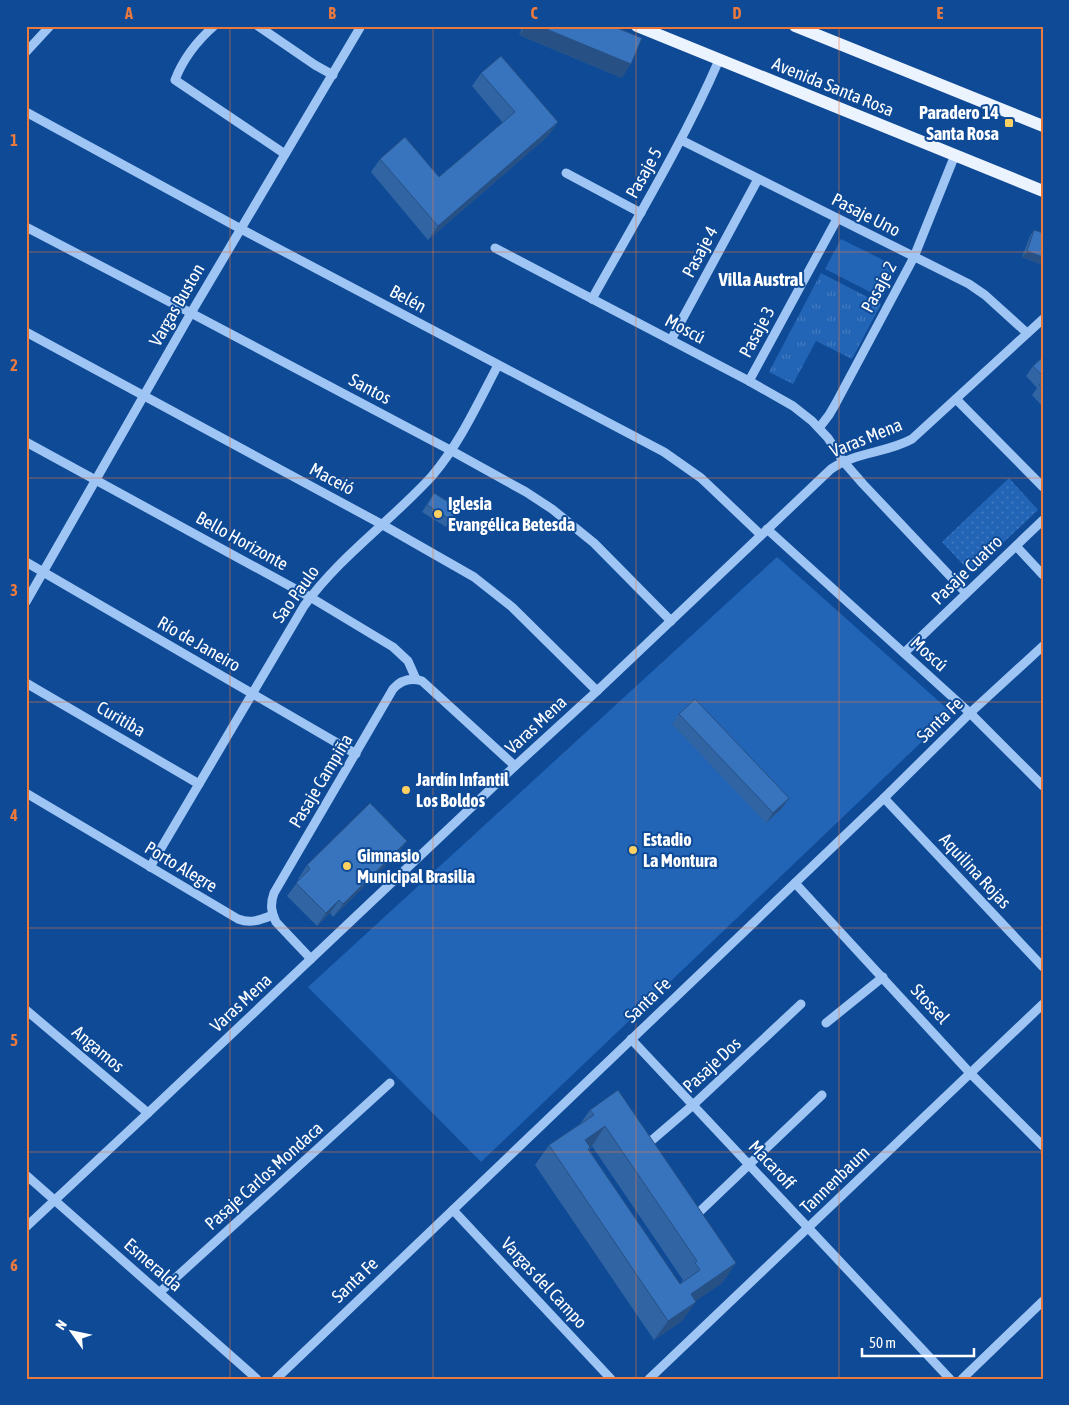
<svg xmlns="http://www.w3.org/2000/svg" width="1069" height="1405" viewBox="0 0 1069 1405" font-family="'Asap Condensed',sans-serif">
  <defs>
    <pattern id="grass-tufts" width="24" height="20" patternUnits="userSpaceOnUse" patternTransform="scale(1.25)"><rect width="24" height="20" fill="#2264b5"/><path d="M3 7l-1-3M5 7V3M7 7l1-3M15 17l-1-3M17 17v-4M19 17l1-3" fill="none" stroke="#437bc0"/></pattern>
    <pattern id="park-dots" width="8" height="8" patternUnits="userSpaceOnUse" patternTransform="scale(1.25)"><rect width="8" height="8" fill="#2264b5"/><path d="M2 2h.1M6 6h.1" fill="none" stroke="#437bc0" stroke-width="1.8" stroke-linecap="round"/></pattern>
  </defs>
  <rect width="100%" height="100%" fill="#0f4a96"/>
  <polygon fill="url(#grass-tufts)" points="821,273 881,304 852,359 816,341 793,384 769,372"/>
  <polygon fill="url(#park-dots)" points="1009,478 1038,510 971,573 942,542"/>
  <g fill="#2264b5">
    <polygon points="841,239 897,267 882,298 825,269"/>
    <polygon points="777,557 952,713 481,1162 308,987"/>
  </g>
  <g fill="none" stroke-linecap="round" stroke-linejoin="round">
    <g stroke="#9ec5f4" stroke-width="9">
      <path d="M214,26C197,41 183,59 175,80L285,154"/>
      <polyline points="258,26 315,65 333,75"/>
      <polyline points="26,52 50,26"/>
      <polyline points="26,112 241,229 664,452 701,478 761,535"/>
      <polyline points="681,140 969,284 985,295 1027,333"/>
      <polyline points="566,173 641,213"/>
      <polyline points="26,227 191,313 452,451 526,492 552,509 594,543 671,621"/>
      <polyline points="495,248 749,381 793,406 812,421 828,438 843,461 863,484 966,593"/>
      <path d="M592,299C636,220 683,143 719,60"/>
      <polyline points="26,332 383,525 474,577 512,607 597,691"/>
      <polyline points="671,340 758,179"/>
      <polyline points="749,381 837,219"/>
      <polyline points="956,399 1043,487"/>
      <polyline points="819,428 829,415 836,403 914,257 955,155"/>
      <polyline points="26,442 310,597 393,647 408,661 416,679"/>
      <polyline points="767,529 970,713 1043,786"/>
      <polyline points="1016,546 1043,575"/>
      <polyline points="26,562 356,754"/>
      <polyline points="26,602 191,313 361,26"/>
      <polyline points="904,653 1043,520"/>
      <polyline points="26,683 199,784"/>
      <path d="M26,793L238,919C251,924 260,920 273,915"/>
      <polyline points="884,798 1043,967"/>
      <path d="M150,867L304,606C340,556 391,521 432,476C460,443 478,403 498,365"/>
      <polyline points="795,883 970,1073 1043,1146"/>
      <path d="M311,959L276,922C271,912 270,904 274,893L393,689C401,680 410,677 422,681L515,766"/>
      <polyline points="26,1010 148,1113"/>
      <polyline points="826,1023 883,977"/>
      <polyline points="631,1039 950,1379"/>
      <polyline points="644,1147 693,1105 801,1004"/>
      <polyline points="26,1175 257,1379"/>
      <polyline points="453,1210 611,1379"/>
      <polyline points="692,1219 822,1095"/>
      <path d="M26,1227L148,1113L515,766L597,691L831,469C855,452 887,453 912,439L1043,319"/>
      <polyline points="160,1292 390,1083"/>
      <polyline points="276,1379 884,798 970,713 1043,646"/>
      <polyline points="649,1379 1043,1004"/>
      <polyline points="962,1379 1043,1301"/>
    </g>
    <g stroke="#ebf3ff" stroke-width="12">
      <polyline points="637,26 1043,191"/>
      <polyline points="795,26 1043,126"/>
    </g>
  </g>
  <g fill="#3064a3" fill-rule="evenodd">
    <polygon points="523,26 612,26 622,78 519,35"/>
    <polygon points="481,73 558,122 548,136 428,240 371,172 380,159 439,177 503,123 472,86"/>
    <polygon points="1034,230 1043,233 1043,265 1022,257 1030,236"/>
    <polygon points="1043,357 1043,407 1032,395 1037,388 1026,376 1033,366"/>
    <polygon points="434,493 451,520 446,527 422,512"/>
    <polygon points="679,714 789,798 782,808 766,823 672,724"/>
    <polygon points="407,841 397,854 333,917 330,913 317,926 287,896 299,880 298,879 307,865"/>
    <path d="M590,1110L736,1263L722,1283L695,1301L682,1321L654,1340L535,1165L549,1145L580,1124ZM592,1146L683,1280L681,1283L682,1284H680L589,1150Z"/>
  </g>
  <g fill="#275185">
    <polygon points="525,26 539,26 631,64 622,78 519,35"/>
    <polygon points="558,122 548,136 428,240 438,226"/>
    <polygon points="1027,251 1043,257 1043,265 1022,257"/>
    <polygon points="789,798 782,808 766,823 773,813"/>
    <polygon points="407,841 397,854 333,917 343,904"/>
    <polygon points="339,900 330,913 317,926 326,913"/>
    <polygon points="605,1126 592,1146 572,1160 585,1140"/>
    <polygon points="736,1263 722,1283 677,1314 691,1294"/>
    <polygon points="696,1302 682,1321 654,1340 668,1321"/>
  </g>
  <g fill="#3874be" stroke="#275185" fill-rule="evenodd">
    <polygon points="539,26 612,26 642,38 631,64"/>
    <polygon points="501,56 558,122 438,226 380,159 405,137 439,177 515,112 481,73"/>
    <polygon points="1034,230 1043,233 1043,257 1027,251"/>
    <polygon points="1043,357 1043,376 1033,366"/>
    <polygon points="1043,382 1043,389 1039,385"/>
    <polygon points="434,493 458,508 451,520 427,505"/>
    <polygon points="695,699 789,798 773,813 679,714"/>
    <polygon points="370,803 407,841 343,904 339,900 326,913 296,883 310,869 307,865"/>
    <path d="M618,1090L736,1263L691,1294L696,1302L668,1321L549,1145L594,1115L590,1110ZM605,1126L697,1261L695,1263L700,1270L680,1284L588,1149L590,1147L585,1140Z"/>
  </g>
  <path fill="none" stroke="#ed7a3d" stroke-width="1" stroke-opacity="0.55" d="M230,26V1379M433,26V1379M636,26V1379M839,26V1379M26,252H1043M26,478H1043M26,702H1043M26,928H1043M26,1152H1043"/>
  <g fill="#ffd161" stroke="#0f4a96" stroke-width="2">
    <rect x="1004" y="118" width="10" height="10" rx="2.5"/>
    <circle cx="438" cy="514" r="5"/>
    <circle cx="406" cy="790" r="5"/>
    <circle cx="633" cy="850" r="5"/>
    <circle cx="347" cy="866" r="5"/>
  </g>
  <g text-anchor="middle" stroke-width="4" stroke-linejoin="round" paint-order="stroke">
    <g font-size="18" fill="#fff" stroke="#0f4a96">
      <text transform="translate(833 87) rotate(22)" y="6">Avenida Santa Rosa</text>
      <text transform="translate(644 173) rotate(-61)" y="6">Pasaje 5</text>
      <text transform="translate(866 215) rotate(27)" y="6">Pasaje Uno</text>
      <text transform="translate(700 252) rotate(-62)" y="6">Pasaje 4</text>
      <text transform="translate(879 287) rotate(-62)" y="6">Pasaje 2</text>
      <text transform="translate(408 299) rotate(28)" y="6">Belén</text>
      <text transform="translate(177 305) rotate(-60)" y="6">Vargas Buston</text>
      <text transform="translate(685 329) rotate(28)" y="6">Moscú</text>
      <text transform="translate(757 332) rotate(-62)" y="6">Pasaje 3</text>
      <text transform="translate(370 389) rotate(28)" y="6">Santos</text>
      <text transform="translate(866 438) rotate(-22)" y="6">Varas Mena</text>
      <text transform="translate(332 479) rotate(28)" y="6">Maceió</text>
      <text transform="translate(242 541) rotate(29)" y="6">Bello Horizonte</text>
      <text transform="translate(967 570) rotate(-44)" y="6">Pasaje Cuatro</text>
      <text transform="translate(296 594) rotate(-54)" y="6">Sao Paulo</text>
      <text transform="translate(199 644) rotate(30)" y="6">Río de Janeiro</text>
      <text transform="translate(929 654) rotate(42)" y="6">Moscú</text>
      <text transform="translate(121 719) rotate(30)" y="6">Curitiba</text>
      <text transform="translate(940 720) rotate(-44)" y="6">Santa Fe</text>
      <text transform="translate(536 725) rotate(-43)" y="6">Varas Mena</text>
      <text transform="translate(321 781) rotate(-59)" y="6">Pasaje Campiña</text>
      <text transform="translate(181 867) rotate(31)" y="6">Porto Alegre</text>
      <text transform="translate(975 871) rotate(47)" y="6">Aquilina Rojas</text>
      <text transform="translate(648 1000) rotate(-44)" y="6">Santa Fe</text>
      <text transform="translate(241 1003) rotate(-43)" y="6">Varas Mena</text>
      <text transform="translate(930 1004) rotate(47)" y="6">Stossel</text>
      <text transform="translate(98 1049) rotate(40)" y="6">Angamos</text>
      <text transform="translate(712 1065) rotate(-43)" y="6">Pasaje Dos</text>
      <text transform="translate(772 1165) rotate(47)" y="6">Macaroff</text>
      <text transform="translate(264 1176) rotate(-42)" y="6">Pasaje Carlos Mondaca</text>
      <text transform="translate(835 1180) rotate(-44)" y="6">Tannenbaum</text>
      <text transform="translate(153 1265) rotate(41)" y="6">Esmeralda</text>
      <text transform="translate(355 1280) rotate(-44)" y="6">Santa Fe</text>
      <text transform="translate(544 1283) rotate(47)" y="6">Vargas del Campo</text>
    </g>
    <g font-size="18" font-weight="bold" fill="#fff" stroke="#0f4a96" text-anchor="start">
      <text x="999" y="119" text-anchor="end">Paradero 14<tspan x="999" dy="21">Santa Rosa</tspan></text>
      <text x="448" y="510">Iglesia<tspan x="448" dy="21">Evangélica Betesda</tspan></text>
      <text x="416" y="786">Jardín Infantil<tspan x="416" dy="21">Los Boldos</tspan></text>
      <text x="643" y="846">Estadio<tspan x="643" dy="21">La Montura</tspan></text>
      <text x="357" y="862">Gimnasio<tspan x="357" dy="21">Municipal Brasilia</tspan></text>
    </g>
    <g font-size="19" font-weight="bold" fill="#fff" stroke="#0f4a96">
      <text x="761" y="286">Villa Austral</text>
    </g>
  </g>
  <rect width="1069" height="1405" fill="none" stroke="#0f4a96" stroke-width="55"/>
  <g transform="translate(72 1332) rotate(303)" stroke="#0f4a96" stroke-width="4" paint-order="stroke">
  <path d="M0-4L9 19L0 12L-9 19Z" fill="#ffffff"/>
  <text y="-8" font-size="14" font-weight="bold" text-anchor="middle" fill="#ffffff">N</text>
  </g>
  <path d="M862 1348v8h112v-8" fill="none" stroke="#ffffff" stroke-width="2.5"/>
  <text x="869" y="1348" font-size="15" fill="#ffffff" stroke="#0f4a96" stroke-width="4" paint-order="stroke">50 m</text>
  <rect x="28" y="28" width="1014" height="1350" fill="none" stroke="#ed7a3d" stroke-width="2"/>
  <g font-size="16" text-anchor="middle" font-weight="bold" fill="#ed7a3d">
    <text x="129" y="19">A</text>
    <text x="332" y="19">B</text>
    <text x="534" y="19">C</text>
    <text x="737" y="19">D</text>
    <text x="940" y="19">E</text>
    <text x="14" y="146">1</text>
    <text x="14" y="371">2</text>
    <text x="14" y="596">3</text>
    <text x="14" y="821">4</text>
    <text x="14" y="1046">5</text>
    <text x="14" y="1271">6</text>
  </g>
</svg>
